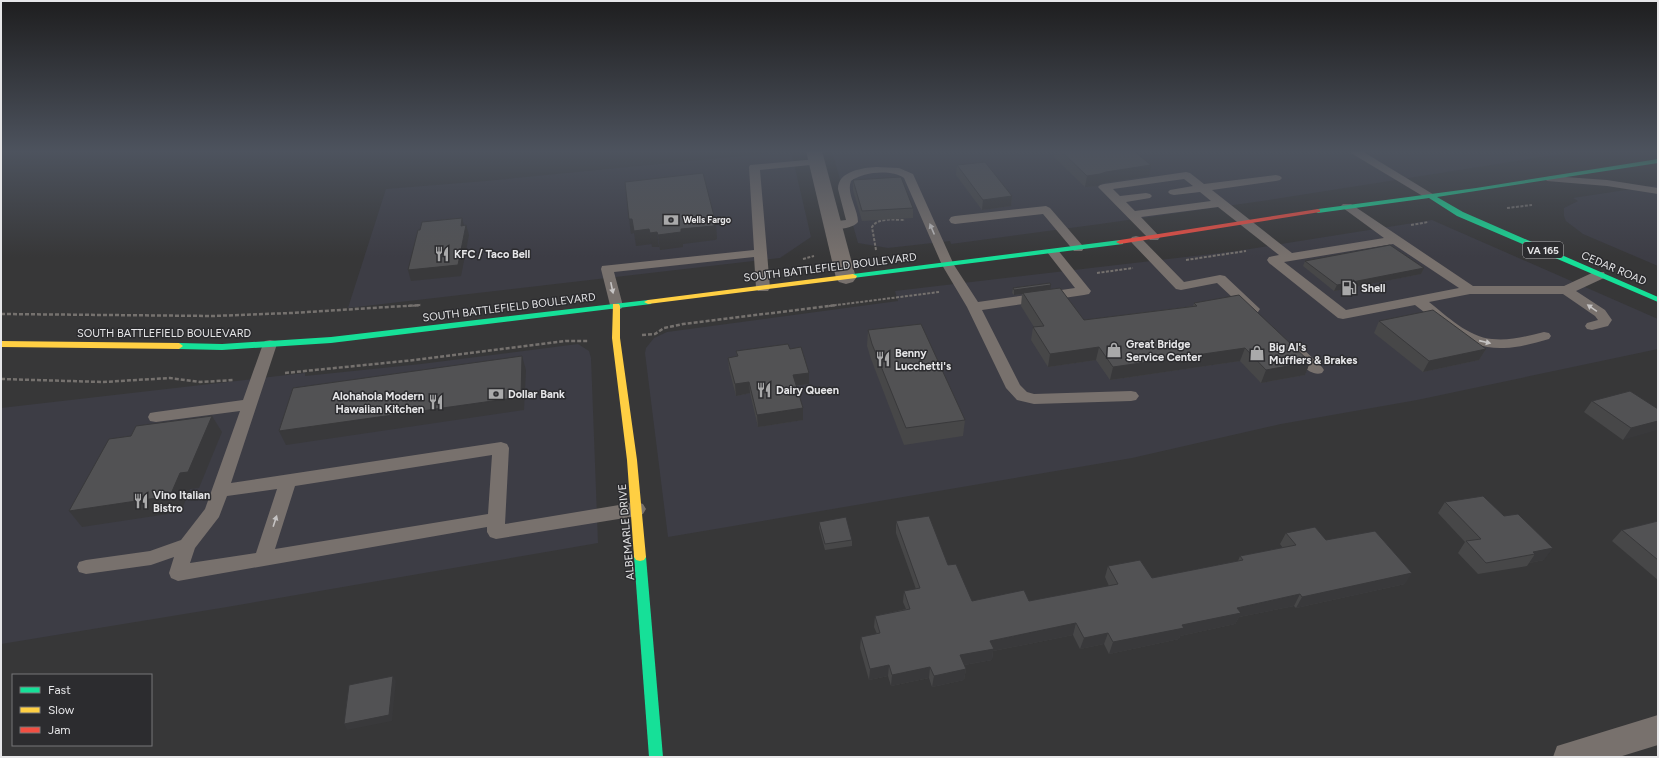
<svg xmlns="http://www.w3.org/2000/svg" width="1659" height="758" viewBox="0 0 1659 758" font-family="Figtree,sans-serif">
  <rect width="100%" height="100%" fill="#373738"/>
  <g fill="#3d3d45">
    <polygon points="791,151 811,237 780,258 348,308 386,189 486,181"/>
    <polygon points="832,151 1579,151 1269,200 1100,224 951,244 950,241 888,248 858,243"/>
    <polygon points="1658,185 1658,266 1583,234 1566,221 1564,216 1564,208 1578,201 1573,198"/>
    <polygon points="1432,220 1658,319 1658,349 1417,400 1281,424 1132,458 668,537 645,353 646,348 654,338 667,332 898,301 895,291 1237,251"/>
    <polygon points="578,344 589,351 591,358 598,543 227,607 1,644 1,408 305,373 305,376 421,364"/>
  </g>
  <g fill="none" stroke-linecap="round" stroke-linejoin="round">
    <g stroke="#75716e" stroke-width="2" stroke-dasharray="3 1.5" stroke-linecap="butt">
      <polyline points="1507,208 1532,205"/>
      <polyline points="1411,225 1428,222"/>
      <path d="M876,250L872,227C878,217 895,220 905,220"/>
      <polyline points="803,259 814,256"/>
      <polyline points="1186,260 1246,251"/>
      <polyline points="1097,273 1133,268"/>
      <polyline points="408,306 421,305"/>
      <polyline points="829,306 939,292"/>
    </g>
    <g stroke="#75716e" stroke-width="2.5" stroke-dasharray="4 2" stroke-linecap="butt">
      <polyline points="1,314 213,316 291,313 421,305"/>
      <polyline points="642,335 655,334 664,328 683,324 837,305"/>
      <polyline points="285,373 415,360 566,341 589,341"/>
      <polyline points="1,379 103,382 170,378 200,382 234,380"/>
    </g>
    <g fill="#78716d" fill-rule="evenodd">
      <polygon points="1350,151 1362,151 1436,196 1434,198 1426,198 1351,153"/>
      <polygon points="817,159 822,162 821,164 760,170 770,288 768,291 758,291 756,288 754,257 614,272 623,306 621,309 611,309 601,269 602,266 754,250 749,167 750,165"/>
      <path d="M876,167L899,168L913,174L954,265L978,302L1075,288L1047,252L1049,249H1057L1091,291L1089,294L1084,295L982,310L1020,385L1027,392L1034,394L1131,391L1136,392L1139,396L1136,400L1131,401L1034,404L1017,400L1006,388L967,307L942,265L904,178C891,169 863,172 851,181C846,193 858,209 858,222C852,229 837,230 829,228L827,225L829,222L846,220L838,189C838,171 862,168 876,167Z"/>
      <path d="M1186,172L1190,173L1204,184L1276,175L1280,176L1282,178L1280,180L1276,181L1212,190L1292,253L1384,238L1343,208L1341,206L1343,204H1351L1473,286H1564L1594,272H1604L1605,275L1604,278L1576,291L1605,310L1612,320L1608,326L1592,330L1587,329L1585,326L1587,323L1598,320L1595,316L1563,294H1470L1429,302C1447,316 1468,337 1492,339C1510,341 1527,336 1544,332L1549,333L1551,336L1549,339C1534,343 1519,348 1504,348C1468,350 1442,325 1415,305L1343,319L1338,318L1269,263L1267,260L1269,257L1279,255L1218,207L1141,217L1160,237L1158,240H1150L1098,187L1100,185L1104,184ZM1184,179L1193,186L1170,190L1168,192L1170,194L1174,195L1200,192L1211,201L1135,211L1126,202L1150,198L1152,196L1150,194L1146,193L1120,196L1113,189ZM1393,244L1459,288L1346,310L1284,262Z"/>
      <polygon points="1551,176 1607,180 1658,188 1658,194 1607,186 1547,181 1545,179 1547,177"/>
      <polygon points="1046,206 1050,208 1082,245 1084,248 1082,251 1074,251 1043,214 955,224 951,223 949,220 951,217 955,216"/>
      <polygon points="1136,236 1140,237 1184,282 1220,275 1225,276 1260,309 1258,312 1248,312 1217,283 1181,290 1176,289 1132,243 1130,240 1132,237"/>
      <path d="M270,340L275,341L277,344L231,483L501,442L507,444L509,448L505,524L637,502L643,504L646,509L643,514L637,516L496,539L490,537L487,532V527L178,581L171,578L169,573L174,557L151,565L86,574L79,572L77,567L79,562L86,560L150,551L181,540L205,509L240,411L156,422L150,421L148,417L150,413L156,412L243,400L263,344L265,341ZM492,455L488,514L275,549L295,486ZM277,489L256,553L190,563L195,548L219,517L227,496Z"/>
      <path d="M1295,345L1300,346L1322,367L1324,370L1322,373C1309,377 1299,361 1290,352L1288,349L1290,346Z"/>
    </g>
    <g fill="#78716d" fill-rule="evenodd">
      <polygon points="806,151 822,151 856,278 853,282 846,284 839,282 836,278"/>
      <polygon points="1658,715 1658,745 1619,757 1553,757 1557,746"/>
    </g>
    <g fill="#16e098" fill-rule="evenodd">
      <polygon points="1658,159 1658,163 1437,197 1463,212 1658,297 1658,302 1457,216 1429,198 1318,213 1314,211 1318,209 1476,188"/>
      <polygon points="1120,240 1123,240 1123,244 853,278 849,276 853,274"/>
      <polygon points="648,300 651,300 652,302 651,304 331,343 222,350 179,349 175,346 179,343 222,344 331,337"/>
      <polygon points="640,553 644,554 646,557 663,757 649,757 634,557 636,554"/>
    </g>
    <g fill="#ffcf43" fill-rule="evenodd">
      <polygon points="853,274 857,276 856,278 648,304 644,302 648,300"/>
      <polygon points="613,304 619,304 620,306 620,338 637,460 646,557 644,560 640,561 636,560 634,557 627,460 612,338"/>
      <polygon points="1,341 179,343 183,346 179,349 1,347"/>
    </g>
    <polygon fill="#f24e42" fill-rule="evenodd" points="1318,209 1320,210 1320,212 1120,244 1116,242 1120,240"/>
  </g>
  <g fill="#474748">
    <polygon points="1055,151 1134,151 1149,176 1104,183 1097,186 1085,187 1054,157"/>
    <polygon points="957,165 1012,196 1011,206 982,210 956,175"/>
    <polygon points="853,180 913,208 913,218 862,221 853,190"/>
    <polygon points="1305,261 1424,268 1421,274 1334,291 1303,266"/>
    <polygon points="1013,288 1050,289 1084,320 1193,306 1194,303 1310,362 1305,375 1261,383 1240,361 1110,380 1096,360 1048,367 1031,340 1033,327 1034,327 1021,306 1022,294 1014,295 1012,293"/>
    <polygon points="1379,321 1486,349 1479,360 1423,372 1374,333"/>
    <polygon points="868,330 965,420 963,436 904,445 871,359 867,346"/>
    <polygon points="790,349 809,373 809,384 796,386 803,420 758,427 750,393 736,396 729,369 728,358 737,356 736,351"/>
    <polygon points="1592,401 1658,409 1623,440 1584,412"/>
    <polygon points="1445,502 1544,560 1529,563 1527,566 1478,574 1458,553 1465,542 1438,513"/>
    <polygon points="896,521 948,565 972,601 1029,601 1109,586 1105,577 1108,566 1152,578 1238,561 1240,556 1283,548 1280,544 1286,533 1326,540 1405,584 1296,608 1294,606 1239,617 1235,624 1180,636 1179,639 1109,654 1104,644 1080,649 1073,635 993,651 992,660 964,665 966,669 964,680 932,687 929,678 891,686 888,676 869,680 860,648 861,637 877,634 874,627 875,616 906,609 903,602 904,591 916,589 896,533"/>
    <polygon points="1658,521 1658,580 1612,541 1622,530"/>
    <polygon points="819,522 852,540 852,546 825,550 819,528"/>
  </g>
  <g fill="#39393b">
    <polygon points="1151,165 1149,176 1104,183 1097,186 1085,187 1087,176 1106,172"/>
    <polygon points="1012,196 1011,206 982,210 983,200"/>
    <polygon points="462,218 465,229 461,226"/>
    <polygon points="629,219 632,219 649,229 652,244 636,246 634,233 631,234"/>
    <polygon points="716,224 717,239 715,240 683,244 683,247 660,250 658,235 681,229"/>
    <polygon points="466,225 469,235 461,276 411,281 408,270"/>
    <polygon points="657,232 659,247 652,247 650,233"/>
    <polygon points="1424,268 1421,274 1334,291 1337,285"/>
    <polygon points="1051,285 1050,290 1014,295 1014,290"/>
    <polygon points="1099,347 1096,360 1048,367 1050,354"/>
    <polygon points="1245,348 1240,361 1110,380 1113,367"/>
    <polygon points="1486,349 1479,360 1423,372 1429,361"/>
    <polygon points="522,356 526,370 524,410 286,445 279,431"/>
    <polygon points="1310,362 1305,375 1261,383 1266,370"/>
    <polygon points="809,373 809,384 793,386 793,375"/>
    <polygon points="749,382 750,393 736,396 735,384"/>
    <polygon points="803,408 803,420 758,427 757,415"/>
    <polygon points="212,416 222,432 199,488 190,489 181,512 82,527 69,511 180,473"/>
    <polygon points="1658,421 1658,430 1623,440 1631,428"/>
    <polygon points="1553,548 1544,560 1529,563 1535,554 1533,552"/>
    <polygon points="1412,573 1405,584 1296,608 1302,597"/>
    <polygon points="1300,594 1294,606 1239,617 1235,624 1180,636 1179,639 1109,654 1113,642 1182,625 1237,608"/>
    <polygon points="1076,623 1073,635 993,651 992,660 958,666 960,655 990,641"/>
    <polygon points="1108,633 1104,644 1080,649 1084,638"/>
    <polygon points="889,665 888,676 869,680 870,669"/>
    <polygon points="930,667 929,678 891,686 892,675"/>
    <polygon points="966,669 964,680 932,687 934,676"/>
    <polygon points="393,676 396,681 392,721 347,730 344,724"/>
  </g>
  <g fill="#525254" stroke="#39393b">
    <polygon points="1061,151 1134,151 1151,165 1106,172 1100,174 1087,176"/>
    <polygon points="985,162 1012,196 983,200 957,165"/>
    <polygon points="703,173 716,224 713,226 681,229 681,232 658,235 657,232 650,233 649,229 634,231 632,219 629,219 625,182"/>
    <polygon points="901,177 913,208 862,211 853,180"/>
    <polygon points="462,218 461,226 466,225 458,265 408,270 418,230 420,230 422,222"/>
    <polygon points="1390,245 1424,268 1337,285 1305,261"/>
    <polygon points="1050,283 1051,285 1014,290 1013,288"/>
    <polygon points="1060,288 1084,320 1197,306 1194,303 1239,295 1310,362 1266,370 1245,348 1113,367 1099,347 1050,354 1033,327 1044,326 1023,293"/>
    <polygon points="1433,310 1486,349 1429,361 1379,321"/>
    <polygon points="921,324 965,420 906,428 872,344 868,330"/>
    <polygon points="788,344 790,349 801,347 809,373 793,375 803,408 757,415 749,382 735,384 728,358 738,356 736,351"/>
    <polygon points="522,356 521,397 279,431 293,388"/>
    <polygon points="1630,391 1658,409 1658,421 1631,428 1592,401"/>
    <polygon points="212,416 188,472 180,473 170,496 69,511 109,439 131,436 136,426"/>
    <polygon points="1483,496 1504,516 1518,514 1553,548 1533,552 1535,554 1486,563 1466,541 1481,539 1445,502"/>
    <polygon points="929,516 948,565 956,564 972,601 1024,590 1029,601 1118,584 1108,566 1140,560 1152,578 1243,560 1240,556 1296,545 1286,533 1315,527 1326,540 1375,531 1412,573 1302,597 1300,594 1237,608 1241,613 1182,625 1184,628 1113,642 1108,633 1084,638 1076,623 990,641 994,649 960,655 966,669 934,676 930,667 892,675 889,665 870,669 861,637 880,633 875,616 910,609 904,591 920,588 896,521"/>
    <polygon points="846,517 852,540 825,544 819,522"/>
    <polygon points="1658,521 1658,560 1622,530"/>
    <polygon points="393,676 389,715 344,724 349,685"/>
  </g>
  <defs><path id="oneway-solid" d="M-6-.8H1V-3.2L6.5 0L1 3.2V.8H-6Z"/></defs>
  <g fill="#c5c3c3">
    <use href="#oneway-solid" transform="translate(932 229) rotate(-113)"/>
    <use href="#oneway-solid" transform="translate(612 288) rotate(78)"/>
    <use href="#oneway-solid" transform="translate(1592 308) rotate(-145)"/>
    <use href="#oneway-solid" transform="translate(1485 342) rotate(13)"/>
    <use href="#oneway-solid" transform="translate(275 521) rotate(-72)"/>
  </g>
  <linearGradient id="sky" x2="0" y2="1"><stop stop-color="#1e1e1f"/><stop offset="0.59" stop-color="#4d535e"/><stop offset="1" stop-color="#4d535e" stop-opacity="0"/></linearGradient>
  <rect width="1659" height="257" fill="url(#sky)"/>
  <defs>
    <g id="bank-bare" transform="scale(1.2)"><path d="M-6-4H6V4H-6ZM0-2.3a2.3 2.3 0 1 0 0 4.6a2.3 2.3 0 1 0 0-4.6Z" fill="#a9a9aa" stroke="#2c2c2f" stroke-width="2.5" paint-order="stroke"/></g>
    <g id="restaurant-bare" transform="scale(1.2)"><path d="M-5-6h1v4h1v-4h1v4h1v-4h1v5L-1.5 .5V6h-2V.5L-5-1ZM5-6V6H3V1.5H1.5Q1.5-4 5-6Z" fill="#a9a9aa" stroke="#2c2c2f" stroke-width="2.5" paint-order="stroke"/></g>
    <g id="fuel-bare" transform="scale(1.2)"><path d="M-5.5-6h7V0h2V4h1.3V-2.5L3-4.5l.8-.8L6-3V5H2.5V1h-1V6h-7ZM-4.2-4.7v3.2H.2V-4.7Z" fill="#a9a9aa" stroke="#2c2c2f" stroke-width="2.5" paint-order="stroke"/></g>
    <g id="shop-bare" transform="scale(1.2)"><path d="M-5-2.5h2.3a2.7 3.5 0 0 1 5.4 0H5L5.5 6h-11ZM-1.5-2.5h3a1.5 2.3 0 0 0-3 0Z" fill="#a9a9aa" stroke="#2c2c2f" stroke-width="2.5" paint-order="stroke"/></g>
  </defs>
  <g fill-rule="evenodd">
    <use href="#bank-bare" x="671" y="220"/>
    <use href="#restaurant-bare" x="442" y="254"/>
    <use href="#fuel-bare" x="1349" y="288"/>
    <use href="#shop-bare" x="1114" y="350"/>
    <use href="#shop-bare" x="1257" y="353"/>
    <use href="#restaurant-bare" x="883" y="359"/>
    <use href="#restaurant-bare" x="764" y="390"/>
    <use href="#bank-bare" x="496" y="394"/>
    <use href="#restaurant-bare" x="436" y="402"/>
    <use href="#restaurant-bare" x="141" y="501"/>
  </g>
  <g text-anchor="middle" stroke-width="3" stroke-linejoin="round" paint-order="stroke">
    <g font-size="9" font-weight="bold" fill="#e6e6e8" stroke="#2c2c2f" text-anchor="start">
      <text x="683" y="223">Wells Fargo</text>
    </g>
    <rect fill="#2c2c2f" stroke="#aeaeb0" stroke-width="1" x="1523" y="242" width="40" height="16" rx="3"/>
    <g font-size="10" font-weight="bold" fill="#e6e6e8">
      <text x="1543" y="254">VA 165</text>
    </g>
    <g font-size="11" font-weight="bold" fill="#e6e6e8" stroke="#2c2c2f" text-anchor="start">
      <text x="454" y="258">KFC / Taco Bell</text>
      <text x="1361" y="292">Shell</text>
      <text x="1126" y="348">Great Bridge<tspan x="1126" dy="13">Service Center</tspan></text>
      <text x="1269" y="351">Big Al's<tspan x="1269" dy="13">Mufflers &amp; Brakes</tspan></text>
      <text x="895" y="357">Benny<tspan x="895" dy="13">Lucchetti's</tspan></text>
      <text x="776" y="394">Dairy Queen</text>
      <text x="508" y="398">Dollar Bank</text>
      <text x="424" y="400" text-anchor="end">Alohahola Modern<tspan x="424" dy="13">Hawaiian Kitchen</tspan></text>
      <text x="153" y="499">Vino Italian<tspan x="153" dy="13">Bistro</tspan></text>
    </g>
    <g font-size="11" fill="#e6e6e8" stroke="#2c2c2f">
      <text transform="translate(830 267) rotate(-7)" y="4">SOUTH BATTLEFIELD BOULEVARD</text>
      <text transform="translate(1614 268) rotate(23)" y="4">CEDAR ROAD</text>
      <text transform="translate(509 307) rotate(-7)" y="4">SOUTH BATTLEFIELD BOULEVARD</text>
      <text x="164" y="337">SOUTH BATTLEFIELD BOULEVARD</text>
      <text transform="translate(626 532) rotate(-95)" y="4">ALBEMARLE DRIVE</text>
    </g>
  </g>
  <rect width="1659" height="758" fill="none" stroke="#e6e6e8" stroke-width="4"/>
  <rect x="12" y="674" width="140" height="72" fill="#2c2c2f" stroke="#767679"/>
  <rect x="20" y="687" width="20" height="6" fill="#16e098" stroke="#767679"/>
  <text x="48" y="694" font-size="12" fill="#e6e6e8">Fast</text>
  <rect x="20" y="707" width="20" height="6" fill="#ffcf43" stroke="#767679"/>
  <text x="48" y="714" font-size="12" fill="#e6e6e8">Slow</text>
  <rect x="20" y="727" width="20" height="6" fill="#f24e42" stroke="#767679"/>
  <text x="48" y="734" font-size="12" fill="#e6e6e8">Jam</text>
</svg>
